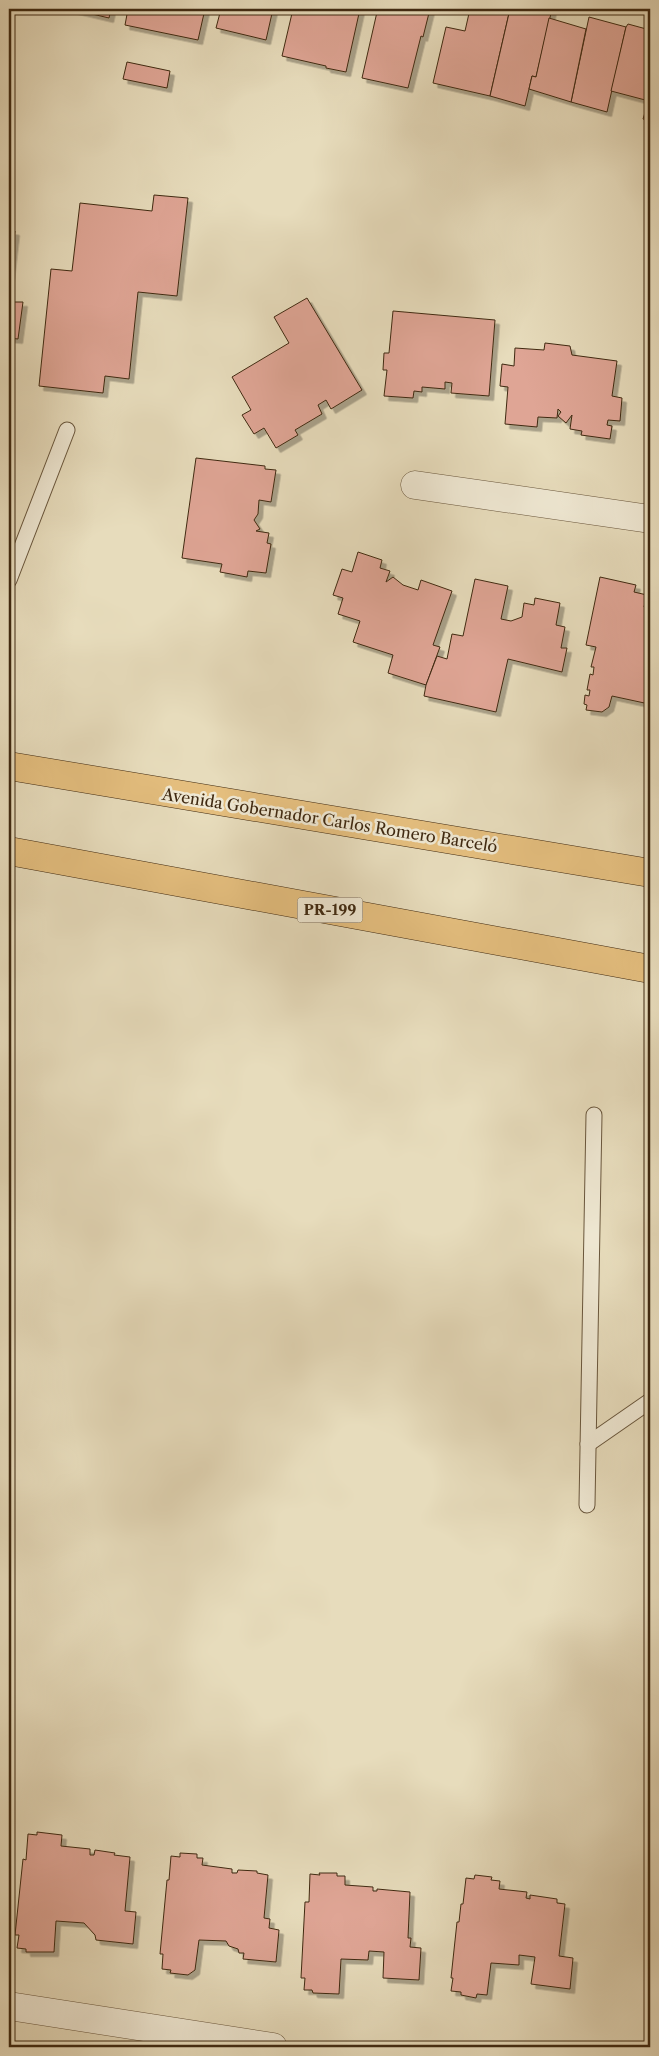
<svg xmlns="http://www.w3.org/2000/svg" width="659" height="2056" viewBox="0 0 659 2056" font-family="'Libre Caslon Text',serif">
  <defs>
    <filter id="shadow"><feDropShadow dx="4.5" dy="4.5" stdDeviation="0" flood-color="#0004"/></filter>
  </defs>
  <rect width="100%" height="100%" fill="#e7dcbc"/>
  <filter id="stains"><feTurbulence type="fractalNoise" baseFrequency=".004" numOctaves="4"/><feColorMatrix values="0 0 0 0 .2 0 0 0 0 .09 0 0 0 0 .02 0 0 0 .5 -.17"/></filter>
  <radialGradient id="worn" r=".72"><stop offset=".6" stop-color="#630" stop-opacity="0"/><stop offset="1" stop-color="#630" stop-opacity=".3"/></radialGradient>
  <g fill="#dfa595" stroke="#3f2911" filter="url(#shadow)">
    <polygon points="71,9 111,9 109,18"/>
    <polygon points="128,9 205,9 198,40 125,25"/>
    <polygon points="221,9 273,9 266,40 216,28"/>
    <polygon points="293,9 360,9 346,72 326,68 326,66 282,56"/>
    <polygon points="375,9 430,9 423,37 421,36 408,88 362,78 377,12 374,12"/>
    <polygon points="470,9 510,9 490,96 433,83 446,27 465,31"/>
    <polygon points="510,9 552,9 536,77 532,76 525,106 490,96"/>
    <polygon points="589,17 626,27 607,112 571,102"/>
    <polygon points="549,18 586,29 571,102 529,89 532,76 536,77"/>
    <polygon points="628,24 650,30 649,101 611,91 626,27"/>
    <polygon points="127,62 170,71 167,88 123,79"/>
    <polygon points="650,96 650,121 643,119"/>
    <polygon points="154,195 188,198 177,296 138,292 129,379 105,376 103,393 39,386 51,269 72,271 80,203 152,211"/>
    <polygon points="9,230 15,231 9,282"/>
    <polygon points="307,298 362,390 331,409 326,400 318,405 322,414 295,430 298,435 276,448 264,428 254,434 242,415 251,410 232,377 289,343 274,317"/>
    <polygon points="9,302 23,302 18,339 9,338"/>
    <polygon points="393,311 495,320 489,396 451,393 452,383 445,382 445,389 422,387 422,392 414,391 413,398 384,396 387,370 383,370 384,353 389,353"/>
    <polygon points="545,343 570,346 572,355 617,361 612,396 622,398 620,421 608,420 607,425 612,426 610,439 581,435 582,431 570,429 572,415 566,423 558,416 561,412 558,409 557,418 538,417 537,427 505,424 508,387 500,386 502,364 514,366 515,348 544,350"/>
    <polygon points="196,458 265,466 265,469 276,470 271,502 259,500 258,514 254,520 260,529 256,531 269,533 267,543 271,544 266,573 248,571 247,577 220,572 222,564 182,558"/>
    <polygon points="358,552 382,560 380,568 390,571 386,582 393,577 403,585 418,590 421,580 452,591 433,645 440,647 426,685 388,673 393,655 353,642 360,621 338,614 343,598 333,595 342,569 352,572"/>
    <polygon points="600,577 636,585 634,592 647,595 644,607 647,608 650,605 649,704 612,696 609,707 602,712 586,710 587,705 584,704 585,695 589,696 590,690 587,690 590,674 593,675 594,667 591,667 596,647 586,645"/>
    <polygon points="475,579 508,586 501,619 511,621 522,617 524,603 534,605 535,598 560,603 556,625 565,627 561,648 567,648 562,672 508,659 496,712 424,696 426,685 437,656 447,659 452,634 463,636"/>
    <polygon points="37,1832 62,1835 61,1846 90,1849 90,1855 94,1855 95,1850 115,1853 114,1855 130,1857 125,1911 136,1912 133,1944 96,1940 95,1935 84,1923 56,1921 54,1952 26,1952 26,1949 17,1948 19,1935 15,1935 23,1859 26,1860 28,1834 37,1835"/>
    <polygon points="180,1853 197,1854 197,1858 203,1858 202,1865 232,1869 232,1873 237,1873 238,1870 257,1871 257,1873 268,1875 264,1918 270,1919 269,1928 279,1930 276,1962 243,1959 244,1953 239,1953 238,1949 229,1946 226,1941 199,1940 195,1970 188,1975 170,1973 171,1970 162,1969 163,1954 160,1954 167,1880 169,1880 171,1856 180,1857"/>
    <polygon points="319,1873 337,1873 337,1876 345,1876 345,1885 373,1887 373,1891 377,1891 377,1889 410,1892 408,1938 411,1938 410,1947 421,1948 419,1980 383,1978 384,1952 369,1951 368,1960 341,1959 339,1994 313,1993 312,1990 304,1990 305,1978 301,1978 305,1902 309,1902 310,1874 320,1875"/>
    <polygon points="475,1875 492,1877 491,1880 500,1881 499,1889 527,1892 526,1898 530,1899 530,1895 557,1899 557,1903 565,1904 559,1956 573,1958 570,1989 531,1984 535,1957 519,1955 519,1965 491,1963 487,1995 477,1994 476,1998 461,1995 461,1992 451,1991 453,1978 451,1978 457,1922 459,1922 461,1904 463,1904 466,1878 474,1879"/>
  </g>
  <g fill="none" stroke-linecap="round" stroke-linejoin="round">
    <g stroke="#69563c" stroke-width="17">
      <g id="service">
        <polyline points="9,580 67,430"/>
        <polyline points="588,1444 650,1401"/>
        <polyline points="587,1505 594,1115"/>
      </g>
    </g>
    <g stroke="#69563c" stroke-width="29">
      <g id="minor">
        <polyline points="415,485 650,519"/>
        <polyline points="9,2006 273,2047"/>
      </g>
    </g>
    <g stroke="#3f2911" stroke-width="29">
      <g id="primary">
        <polyline points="9,766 650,873"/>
        <polyline points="9,851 650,969"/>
      </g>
    </g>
    <use href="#service" stroke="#efe8d3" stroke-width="15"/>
    <use href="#minor" stroke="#efe8d3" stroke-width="28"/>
    <use href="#primary" stroke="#e4be7e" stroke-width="28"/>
  </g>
  <g text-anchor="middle" stroke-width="5" stroke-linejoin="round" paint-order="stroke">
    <rect fill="#efe8d3" stroke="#74624b" stroke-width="1" x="297.5" y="897.5" width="65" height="25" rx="4"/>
    <g font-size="15" font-weight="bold" fill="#3f2911">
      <text x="330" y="915">PR-199</text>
    </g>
    <g font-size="16" fill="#3f2911" stroke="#efe8d3">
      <text transform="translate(330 820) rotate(9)" y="6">Avenida Gobernador Carlos Romero Barceló</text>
    </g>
  </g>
  <rect width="659" height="2056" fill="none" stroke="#e7dcbc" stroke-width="30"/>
  <rect x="10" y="10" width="639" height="2036" fill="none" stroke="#3f2911" stroke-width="2.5"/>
  <rect x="15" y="15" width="629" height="2026" fill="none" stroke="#3f2911"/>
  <rect width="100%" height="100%" filter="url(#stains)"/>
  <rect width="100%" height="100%" fill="url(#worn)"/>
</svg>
